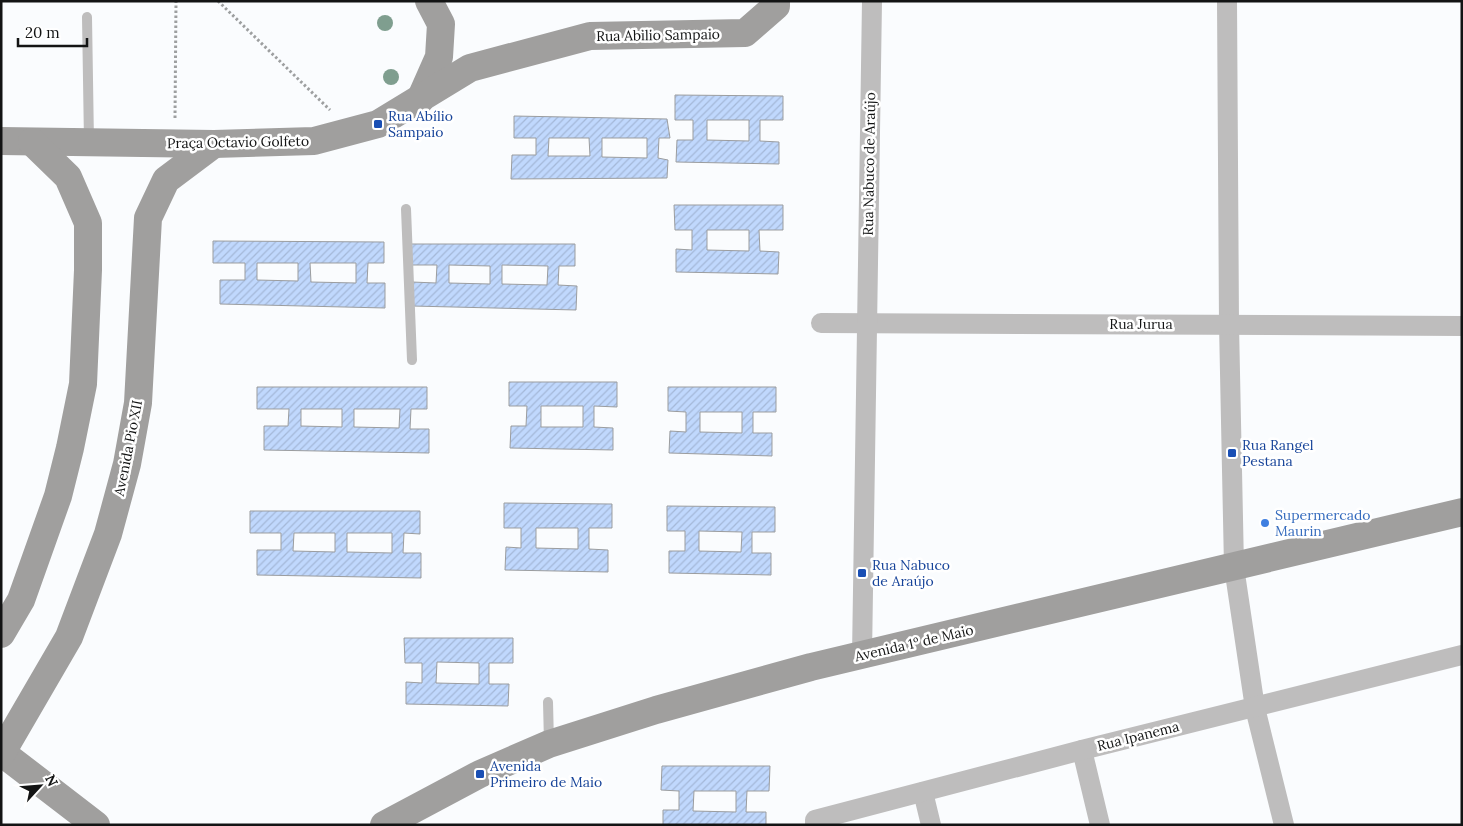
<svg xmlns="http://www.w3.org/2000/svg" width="1463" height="826" viewBox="0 0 1463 826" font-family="Lora,serif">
  <defs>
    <pattern id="building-hatch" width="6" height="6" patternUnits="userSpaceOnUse" patternTransform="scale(1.25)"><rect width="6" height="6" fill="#c0d8fd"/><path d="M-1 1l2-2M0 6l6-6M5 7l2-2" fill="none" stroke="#a4b8d8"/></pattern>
  </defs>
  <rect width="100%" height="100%" fill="#fafcfe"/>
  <g fill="url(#building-hatch)" stroke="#9b9d9f" fill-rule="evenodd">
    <path d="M675,95L783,96V120H760V141L779,142V164L676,162L677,140H693V120H675ZM707,120H749V141L707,140Z"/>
    <path d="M514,116L667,119L670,138H659L658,158L668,160L667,178L511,179L512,155H536V138H514ZM549,138H589L590,156H548ZM602,138H647V158L602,157Z"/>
    <path d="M674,205H783V230H759L760,251L779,252L778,274L676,272V249L692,250V230H675ZM707,230H749V251L707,250Z"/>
    <path d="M213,241L384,242V263H368L367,283H385V308L220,304V280H245V263H213ZM257,263H298V281L257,280ZM310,263H356V283L311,282Z"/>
    <path d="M405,244H575V266H559L558,285L577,286L576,310L412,306V282L436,283L437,265H405ZM449,265L490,266V284L449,283ZM502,265L548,266L547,285L502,284Z"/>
    <path d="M509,382H617V407L594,406V427L613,428V450L510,448L511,426H526L527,406H509ZM541,406H583V427H541Z"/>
    <path d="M257,387H427V409H411L410,429H429V453L264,450V426H288L289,409H257ZM301,409H342V427L301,426ZM354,409H400L399,428L354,427Z"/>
    <path d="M668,387H776V412H753V433H772V456L669,453L670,431L686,432V412L668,411ZM700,412H742V433L700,432Z"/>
    <path d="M504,503L612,504V528H589V549L608,550V572L505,570L506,547L521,548V528H504ZM536,528H578V549L536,548Z"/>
    <path d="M667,506L775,507V532H752V553H771V575L669,573V551H685V531H667ZM699,531L742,532L741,552L699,551Z"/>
    <path d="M250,511H420V534L404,533L403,553H421V578L257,575V550H281V533H250ZM294,533H335V552L293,551ZM347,533H392V553L347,552Z"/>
    <path d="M404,638H513V663H489V684H509L508,706L406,704V682L422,683V663H405ZM437,662L479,663V684L436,683Z"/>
    <path d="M662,766H770L769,791H747L746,812H766V825H663V810H679V791L661,790ZM694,791H736V812L693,811Z"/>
  </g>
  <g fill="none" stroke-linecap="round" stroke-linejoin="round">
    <g stroke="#9d9fa0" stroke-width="3" stroke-dasharray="2.5 2.5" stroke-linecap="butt">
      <polyline points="218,1 330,110"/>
      <polyline points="175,118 176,1"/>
    </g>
    <g stroke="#bebdbd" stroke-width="10">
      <polyline points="87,17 89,142"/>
      <polyline points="406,209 412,360"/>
      <polyline points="548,702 549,743"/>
    </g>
    <g stroke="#bebdbd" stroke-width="20">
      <polyline points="1227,1 1229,324 1234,567 1255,708 1284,825"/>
      <polyline points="821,323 1462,326"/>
      <polyline points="862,656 872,1"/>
      <polyline points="1082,750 1100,825"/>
      <polyline points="923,792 931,825"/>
      <polyline points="815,825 815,820 1082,750 1462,655"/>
    </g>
    <g stroke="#a09f9e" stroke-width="28">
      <polyline points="420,100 439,57 441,24 429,1"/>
      <polyline points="1,141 214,144 314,141 378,124 470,68 590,36 745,33 776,6 776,1"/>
      <polyline points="1,634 21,600 58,496 70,448 83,384 88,270 88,223 68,177 32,142"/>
      <polyline points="1,752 96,825"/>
      <polyline points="1,754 69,637 108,534 127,464 138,403 148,218 166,180 214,144"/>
      <polyline points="384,825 480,774 549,744 656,710 811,667 1462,512"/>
    </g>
  </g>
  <g fill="#7f9e8f">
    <circle cx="385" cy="23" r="8"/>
    <circle cx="391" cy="77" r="8"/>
  </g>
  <g fill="#1a4fb4" stroke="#fff" stroke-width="2">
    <rect x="373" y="119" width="10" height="10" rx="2.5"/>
    <rect x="1227" y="448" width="10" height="10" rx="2.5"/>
    <rect x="857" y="568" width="10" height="10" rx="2.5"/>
    <rect x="475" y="769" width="10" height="10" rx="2.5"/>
  </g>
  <circle fill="#3f7fe0" stroke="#fff" stroke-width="2" cx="1265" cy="523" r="5"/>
  <g text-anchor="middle" stroke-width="5" stroke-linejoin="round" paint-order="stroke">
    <g font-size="14" fill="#131414" stroke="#fff">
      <text transform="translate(658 35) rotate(-1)" y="5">Rua Abilio Sampaio</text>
      <text transform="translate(238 142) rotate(-1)" y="5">Praça Octavio Golfeto</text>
      <text transform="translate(869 164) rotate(-89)" y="5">Rua Nabuco de Araújo</text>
      <text x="1141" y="329">Rua Jurua</text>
      <text transform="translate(128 448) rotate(-79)" y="5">Avenida Pio XII</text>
      <text transform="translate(914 643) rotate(-13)" y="5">Avenida 1º de Maio</text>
      <text transform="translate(1138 736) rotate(-14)" y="5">Rua Ipanema</text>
    </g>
    <g font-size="14" fill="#164399" stroke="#fff" text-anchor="start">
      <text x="388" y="121">Rua Abílio<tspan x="388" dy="16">Sampaio</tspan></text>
      <text x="1242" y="450">Rua Rangel<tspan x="1242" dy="16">Pestana</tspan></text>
      <text x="872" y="570">Rua Nabuco<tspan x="872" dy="16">de Araújo</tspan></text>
      <text x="490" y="771">Avenida<tspan x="490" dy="16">Primeiro de Maio</tspan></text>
    </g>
    <g font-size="14" fill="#366cbe" stroke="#fff" text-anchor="start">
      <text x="1275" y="520">Supermercado<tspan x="1275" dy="16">Maurin</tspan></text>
    </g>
  </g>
  <rect width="1463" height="826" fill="none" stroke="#131414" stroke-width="5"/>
  <g transform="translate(40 786) rotate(64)" stroke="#ffffff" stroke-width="4" paint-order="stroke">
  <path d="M0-4L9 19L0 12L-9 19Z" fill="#131414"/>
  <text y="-8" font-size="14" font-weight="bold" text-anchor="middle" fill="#131414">N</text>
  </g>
  <path d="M18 38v8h69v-8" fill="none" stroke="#131414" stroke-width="2.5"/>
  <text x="25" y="38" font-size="15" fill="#131414" stroke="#ffffff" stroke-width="4" paint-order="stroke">20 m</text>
</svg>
